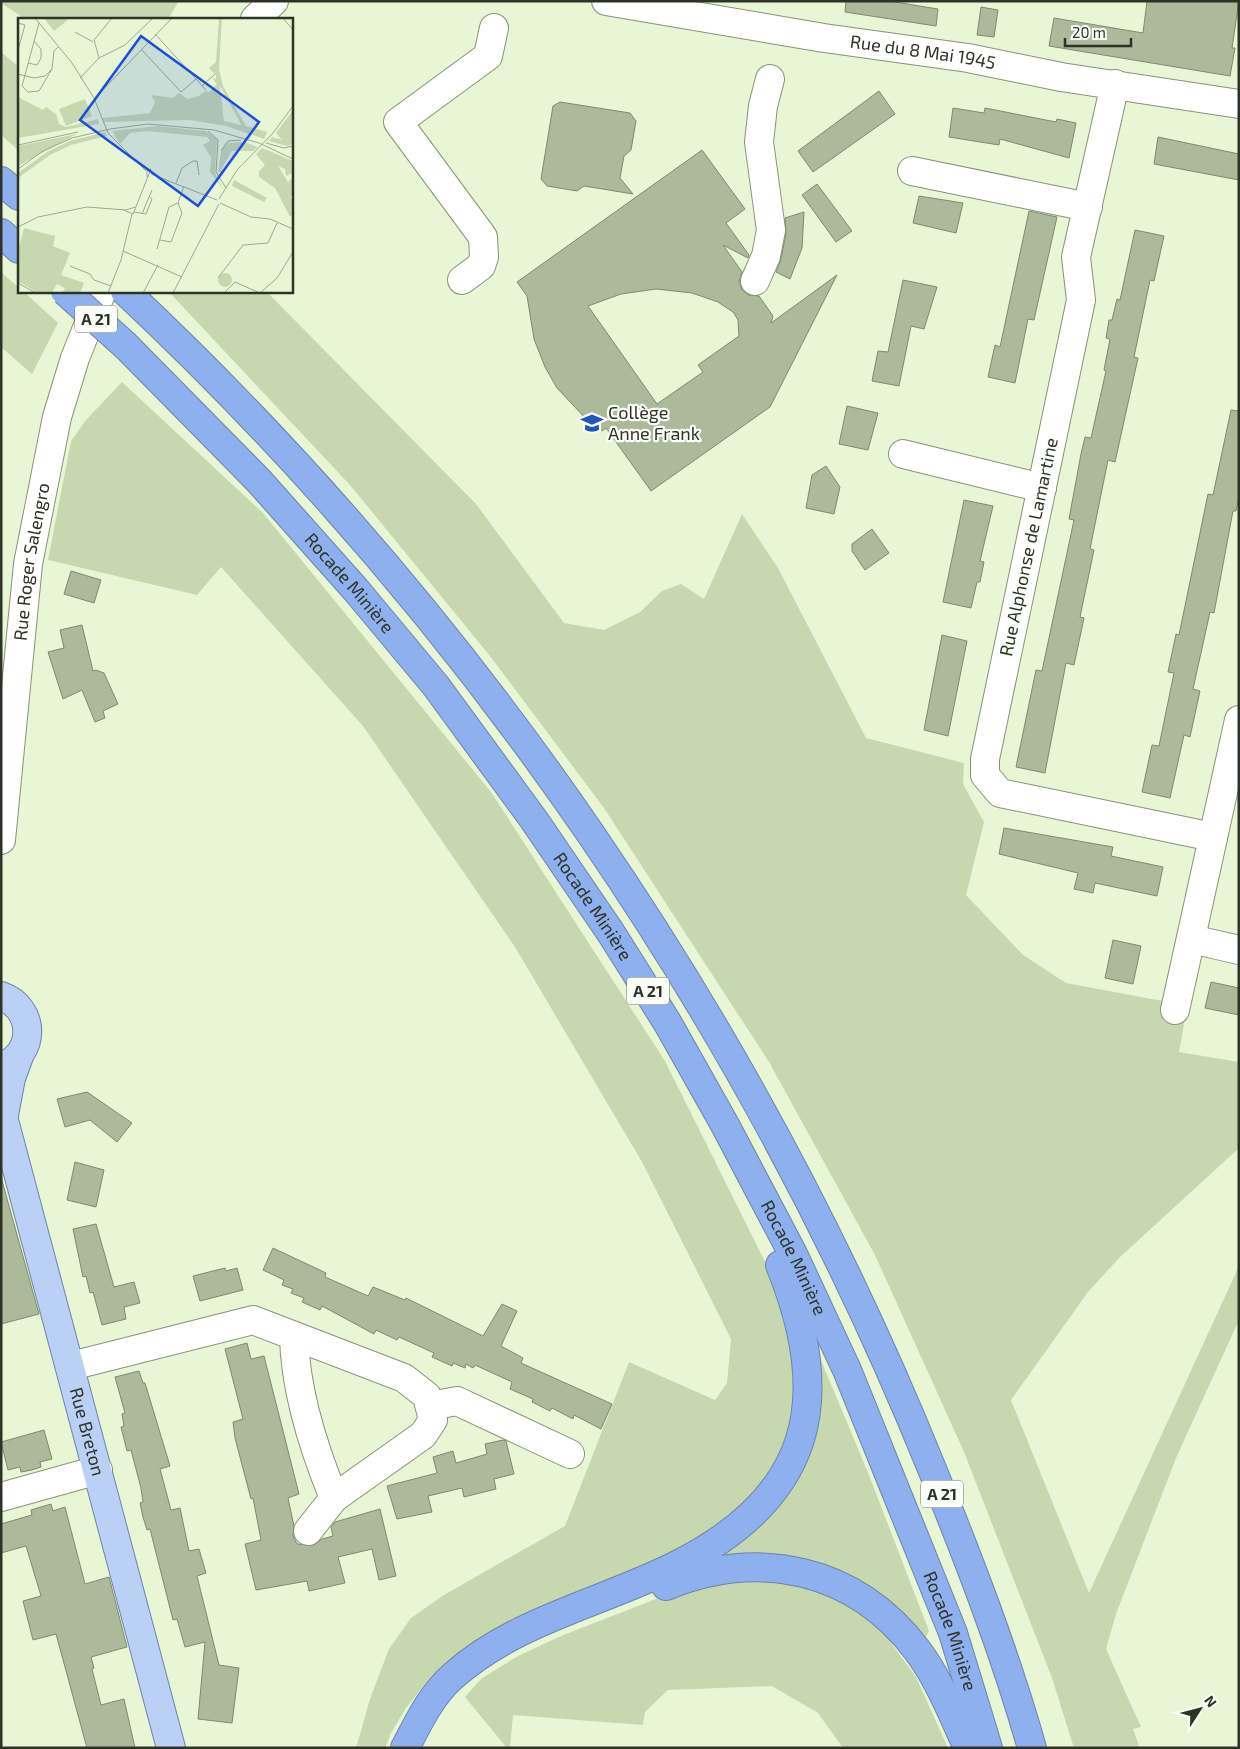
<svg xmlns="http://www.w3.org/2000/svg" width="1240" height="1749" viewBox="0 0 1240 1749" font-family="'Exo 2',sans-serif">
  <rect width="100%" height="100%" fill="#e8f6d6"/>
  <g fill="#c7d8b0">
    <polygon points="1,1 179,1 168,19 25,19 1,3"/>
    <polygon points="1,52 19,67 19,151 1,135"/>
    <polygon points="1,272 19,288 19,291 23,291 58,323 32,374 1,347"/>
    <polygon points="168,291 266,291 476,504 564,623 604,630 640,612 662,591 681,584 704,599 742,514 778,568 866,738 964,763 963,784 984,822 966,895 1023,955 1066,983 1168,1002 1166,1016 1185,1019 1179,1052 1239,1062 1239,1148 1119,1258 1088,1292 1011,1400 1089,1593 1239,1266 1239,1320 1176,1458 1116,1614 1106,1649 1141,1727 1133,1729 1140,1748 1074,1748 1052,1678 964,1452 875,1255 769,1062 604,808 490,656 350,485"/>
    <polygon points="122,382 263,513 491,792 665,1061 781,1294 801,1385 787,1456 734,1516 657,1564 511,1626 460,1651 432,1675 406,1708 391,1733 385,1748 356,1748 370,1699 389,1649 411,1618 444,1595 565,1526 629,1362 715,1400 727,1383 731,1339 642,1162 515,947 363,726 221,567 197,595 48,560 71,441 86,420"/>
    <polygon points="818,1353 869,1475 929,1631 922,1645 881,1601 725,1562 718,1549 767,1511"/>
    <polygon points="766,1572 839,1593 883,1632 916,1677 948,1748 843,1748 818,1713 772,1686 668,1690 645,1712 643,1725 513,1715 510,1748 507,1748 465,1697 482,1678 518,1656 561,1636 689,1586"/>
  </g>
  <g fill="#acb99b" stroke="#7e8a6e" fill-rule="evenodd">
    <polygon points="846,1 889,1 938,9 936,26 845,12"/>
    <polygon points="1147,1 1239,1 1232,48 1235,48 1230,76 1049,46 1054,18 1143,33"/>
    <polygon points="981,7 998,10 994,37 977,35"/>
    <polygon points="879,91 895,114 813,172 798,151"/>
    <polygon points="560,102 630,113 636,121 631,150 624,156 620,178 633,194 584,186 577,191 547,186 541,179 553,106"/>
    <polygon points="953,108 984,113 985,108 1056,122 1057,119 1076,123 1069,158 1000,139 999,145 949,137"/>
    <polygon points="1158,137 1239,154 1239,180 1154,164"/>
    <path d="M702,150L745,209L726,223L749,255L748,258L723,245L742,272L739,282L742,290L749,295L759,296L773,316L771,323L837,275L770,407L651,491L606,428L602,431L587,420L557,388L545,367L534,339L527,296L517,282ZM656,289L692,293L718,302L733,312L738,320L739,336L698,365L703,372L657,404L588,306L621,294Z"/>
    <polygon points="817,184 852,231 836,242 802,195"/>
    <polygon points="919,196 963,203 956,233 913,223"/>
    <polygon points="1029,211 1057,217 1034,320 1028,319 1015,383 988,377 995,345 1000,347"/>
    <polygon points="804,212 802,248 790,279 776,272 781,259 786,233 785,218"/>
    <polygon points="1135,230 1164,236 1154,281 1150,280 1134,357 1138,358 1115,462 1108,460 1090,549 1094,550 1080,617 1084,618 1074,665 1066,663 1045,773 1016,767 1036,670 1042,671 1074,520 1069,519 1081,454 1085,437 1091,438 1106,371 1104,370 1110,339 1106,338 1109,320 1112,320 1117,299 1120,300"/>
    <polygon points="903,280 937,287 924,329 911,326 899,386 872,381 878,351 888,352"/>
    <polygon points="847,406 878,413 868,450 839,444"/>
    <polygon points="1231,410 1239,411 1239,497 1236,511 1233,511 1214,613 1210,612 1193,689 1200,691 1190,737 1184,735 1170,798 1142,792 1152,745 1159,746 1174,673 1168,672 1176,634 1179,635 1208,494 1213,495"/>
    <polygon points="826,466 840,487 834,514 806,508 812,475"/>
    <polygon points="964,500 993,506 980,561 984,562 980,582 977,582 971,608 943,602"/>
    <polygon points="872,529 889,553 865,570 852,551 852,544"/>
    <polygon points="71,571 101,580 94,603 64,594"/>
    <polygon points="82,625 93,671 96,670 104,673 118,704 103,711 105,718 95,722 82,690 63,699 48,652 64,648 60,630"/>
    <polygon points="942,635 967,641 948,736 924,730"/>
    <polygon points="1004,828 1113,847 1111,856 1163,867 1157,896 1095,883 1093,893 1074,889 1078,873 999,854"/>
    <polygon points="1113,940 1141,946 1133,984 1105,978"/>
    <polygon points="1211,982 1239,988 1239,1015 1205,1008"/>
    <polygon points="87,1092 132,1123 117,1142 90,1120 65,1127 57,1099"/>
    <polygon points="75,1162 104,1170 96,1207 67,1200"/>
    <polygon points="1,1177 39,1314 1,1324"/>
    <polygon points="96,1224 114,1287 134,1282 140,1303 124,1307 126,1319 102,1325 93,1292 90,1293 86,1276 83,1277 73,1229"/>
    <polygon points="273,1248 326,1273 325,1277 368,1296 373,1287 405,1300 406,1298 483,1336 502,1304 517,1311 501,1346 523,1358 521,1363 612,1404 601,1429 574,1415 573,1419 552,1408 550,1411 532,1402 533,1399 510,1389 512,1382 475,1365 473,1368 466,1364 465,1368 453,1363 452,1366 432,1357 434,1353 399,1337 397,1340 376,1330 374,1334 322,1306 320,1310 302,1302 304,1298 291,1293 293,1289 282,1285 284,1280 263,1270"/>
    <polygon points="225,1268 226,1271 237,1268 243,1290 200,1301 193,1276"/>
    <polygon points="247,1343 251,1359 264,1356 299,1494 288,1498 294,1526 293,1536 297,1544 314,1545 322,1539 333,1536 331,1527 335,1522 380,1509 396,1576 379,1580 372,1549 338,1557 345,1583 309,1591 307,1581 256,1590 245,1544 261,1540 253,1498 251,1499 235,1438 233,1422 243,1419 225,1349"/>
    <polygon points="139,1371 143,1383 145,1383 170,1466 160,1469 171,1510 180,1508 189,1551 199,1549 206,1573 197,1576 219,1665 239,1668 232,1723 198,1719 205,1642 185,1647 177,1619 173,1620 150,1529 147,1530 143,1517 140,1503 143,1502 141,1488 131,1450 127,1451 121,1427 124,1426 122,1414 125,1413 115,1377"/>
    <polygon points="44,1430 52,1459 40,1462 41,1467 32,1470 21,1472 20,1467 8,1470 1,1442"/>
    <polygon points="503,1440 506,1441 514,1474 494,1479 496,1489 464,1497 462,1488 428,1496 432,1512 397,1519 387,1486 437,1473 433,1457 453,1451 456,1463 487,1454 485,1444"/>
    <polygon points="51,1504 53,1511 65,1507 85,1584 109,1577 127,1647 91,1657 94,1668 92,1669 101,1705 124,1699 135,1748 87,1748 56,1634 33,1640 23,1601 41,1596 26,1546 1,1553 1,1524 32,1515 31,1510"/>
  </g>
  <g fill="none" stroke-linecap="round" stroke-linejoin="round">
    <g stroke="#879376" stroke-width="30">
      <g id="minor">
        <path id="s1" d="M606,1L824,38L968,58L1061,77L1239,104"/>
        <polyline points="255,19 274,1"/>
        <polyline points="1115,84 1076,257 1081,300 985,759 985,775 1000,793 1213,837"/>
        <polyline points="912,171 1088,207"/>
        <polyline points="462,280 481,266 484,257 483,237 398,122 488,56 494,28"/>
        <polyline points="755,281 766,256 771,230 759,142 763,106 770,79"/>
        <polyline points="903,454 1042,488"/>
        <path id="s2" d="M1,840L28,564L57,417L75,358L102,291"/>
        <polyline points="1191,939 1239,950"/>
        <polyline points="1175,1010 1239,720"/>
        <path d="M294,1336C295,1391 313,1447 334,1498"/>
        <polyline points="71,1366 253,1320 404,1378 427,1396 433,1420 423,1435 334,1498 308,1531"/>
        <polyline points="430,1406 457,1401 570,1454"/>
        <polyline points="1,1497 98,1470"/>
      </g>
    </g>
    <g stroke="#6c84a8" stroke-width="30">
      <g id="major">
        <path d="M1,996C36,1008 36,1055 1,1067"/>
        <path id="s3" d="M1,1109L171,1748"/>
        <polyline points="4,1115 11,1078 19,1056"/>
      </g>
    </g>
    <g stroke="#6c84a8" stroke-width="30">
      <g id="highway">
        <polyline points="1,181 19,196"/>
        <polyline points="1,233 19,249"/>
        <path d="M125,291C475,619 752,1024 932,1469C969,1560 1005,1653 1032,1748"/>
        <path id="s4" d="M126,346L259,481L356,590L436,686L534,820L611,933L667,1022L725,1125L793,1254L847,1370L953,1633L988,1748"/>
        <path d="M666,1586C759,1548 855,1568 917,1650C939,1679 953,1715 968,1748"/>
        <path d="M405,1748C418,1723 431,1695 453,1676C516,1620 601,1603 675,1566C812,1498 835,1401 780,1265"/>
      </g>
    </g>
    <use href="#minor" stroke="#fff" stroke-width="28"/>
    <use href="#major" stroke="#bbd0f5" stroke-width="28"/>
    <use href="#highway" stroke="#8eb0ee" stroke-width="28"/>
    <g stroke="#6c84a8" stroke-width="30" stroke-linecap="butt">
      <polyline id="highway-bridge" points="65,291 126,346"/>
    </g>
    <use href="#highway-bridge" stroke="#8eb0ee" stroke-width="28"/>
  </g>
  <defs>
    <g id="school-bare" transform="scale(1.725)"><path d="M0-5L7-2L0 1L-7-2ZM-4 1L0 2.5L4 1V4Q0 6-4 4Z" fill="#1d55c1" stroke="#fbfef8" stroke-width="2.5" paint-order="stroke"/></g>
  </defs>
  <g fill-rule="evenodd">
    <use href="#school-bare" x="592" y="423"/>
  </g>
  <g text-anchor="middle" stroke-width="4.5" stroke-linejoin="round" paint-order="stroke">
    <g fill="#fbfef8" stroke="#6c7066" stroke-width="1">
      <rect x="75" y="305.5" width="42" height="27" rx="4"/>
      <rect x="627" y="977.5" width="42" height="27" rx="4"/>
      <rect x="921" y="1480.5" width="42" height="27" rx="4"/>
    </g>
    <g font-size="16" font-weight="bold" fill="#2e3327">
      <text x="96" y="325">A 21</text>
      <text x="648" y="997">A 21</text>
      <text x="942" y="1500">A 21</text>
    </g>
    <g font-size="18" fill="#2e3327" stroke="#fbfef8">
      <text dy="6" stroke="none"><textPath href="#s1" startOffset="321">Rue du 8 Mai 1945</textPath></text>
      <text transform="translate(1029 547) rotate(-78)" y="6">Rue Alphonse de Lamartine</text>
      <text dy="6" stroke="none"><textPath href="#s2" startOffset="280">Rue Roger Salengro</textPath></text>
      <text dy="6" stroke="none"><textPath href="#s4" startOffset="326">Rocade Minière</textPath></text>
      <text dy="6" stroke="none"><textPath href="#s4" startOffset="731">Rocade Minière</textPath></text>
      <text dy="6" stroke="none"><textPath href="#s4" startOffset="1136">Rocade Minière</textPath></text>
      <text dy="6" stroke="none"><textPath href="#s3" startOffset="334">Rue Breton</textPath></text>
      <text dy="6" stroke="none"><textPath href="#s4" startOffset="1541">Rocade Minière</textPath></text>
    </g>
    <g font-size="18" fill="#2e3327" stroke="#fbfef8" text-anchor="start">
      <text x="608" y="419">Collège<tspan x="608" dy="21">Anne Frank</tspan></text>
    </g>
  </g>
  <g transform="translate(18 18)">
    <rect width="275" height="275" fill="#e8f6d6"/>
    <path d="M26,0H48L50,2L36,13ZM201,0H204L201,51L205,68L228,108L249,114L246,121L208,108L172,102L86,104L84,100L132,95L137,84L133,77L155,80L161,75L170,81L181,78L187,73L191,74L199,66L194,60L198,61V57L191,50L198,44ZM202,68L223,106V107L206,103ZM0,79L25,92L28,89L38,96L41,106L48,109L80,101L81,106L0,120ZM67,81L74,98L48,108L41,91ZM275,92V126L269,128L251,123L254,119L264,122L258,115ZM140,108L188,113L199,121L197,155L205,171L192,154L193,139L185,127L192,123L189,119L129,113L112,115L102,126L94,113ZM87,114L89,118L53,127L32,137L0,160V155L29,134L52,123ZM59,116L0,148V128ZM226,124L240,129L235,133H214L203,152L206,154H200L203,134L208,125ZM244,130L275,143V155L268,158L267,151L260,148L270,164L275,159V177L272,179L275,182V196L272,199L257,170L241,159V153L247,147L238,136ZM216,162L249,180L246,184L214,168ZM6,210L37,218L35,228L52,235L43,257L66,265L62,275H44L47,270L39,266L34,275H20L0,263V233ZM200 262a7 7 0 1 1 14 0a7 7 0 1 1-14 0Z" fill="#c7d8b0" fill-rule="evenodd"/>
    <path fill="none" stroke="#9ea890" stroke-width="1" d="M17,0L54,45L76,80L90,115L128,153M265,0L275,12M0,5L7,7L0,32M21,5L4,68L10,74L21,73L34,51M57,14L75,24M137,16L188,72M123,31L163,74L178,61M81,40L76,22L94,0M10,45L19,47L23,40V31L16,23M0,56L16,60L27,58L34,51L36,33L40,29M62,60L81,40L107,27L135,0M184,68L197,56M77,80L154,0M190,113L200,122L198,154L208,170M248,125L266,130L275,128M0,127L60,114M203,133L210,123L223,122M0,151L25,133L54,120L92,111L130,106L196,112L241,125L275,141M133,156L199,182M158,165L164,150L175,143H179L181,157M201,181L219,152L255,115L275,88M202,185L233,199L252,201L275,211M106,192L115,196L133,151L129,152V159M116,194L128,196L134,181L131,178M124,196L134,172M0,209L20,199L69,189L108,192L117,189M142,222L153,224L164,195L160,185M139,231L151,189L160,185L166,168M105,233L164,259M52,248L72,256L76,262L93,268M200,260L225,227L250,225L259,205M217,264L242,275M0,265L18,275M90,275L103,242L114,196M125,275L140,247M155,275L201,186M206,275L217,264M242,275L259,260L275,234"/>
    <path fill="#1d4ed8" fill-opacity="0.15" stroke="#1d4ed8" stroke-width="2.5" d="M123,18L241,104L180,188L62,102Z"/>
    <rect width="275" height="275" fill="none" stroke="#2e3327" stroke-width="2.5"/>
  </g>
  <rect width="1240" height="1749" fill="none" stroke="#2e3327" stroke-width="5"/>
  <g transform="translate(1200 1709) rotate(54)" stroke="#fbfef8" stroke-width="4" paint-order="stroke">
  <path d="M0-4L9 19L0 12L-9 19Z" fill="#2e3327"/>
  <text y="-8" font-size="14" font-weight="bold" text-anchor="middle" fill="#2e3327">N</text>
  </g>
  <path d="M1065 38v8h66v-8" fill="none" stroke="#2e3327" stroke-width="2.5"/>
  <text x="1072" y="38" font-size="15" fill="#2e3327" stroke="#fbfef8" stroke-width="4" paint-order="stroke">20 m</text>
</svg>
